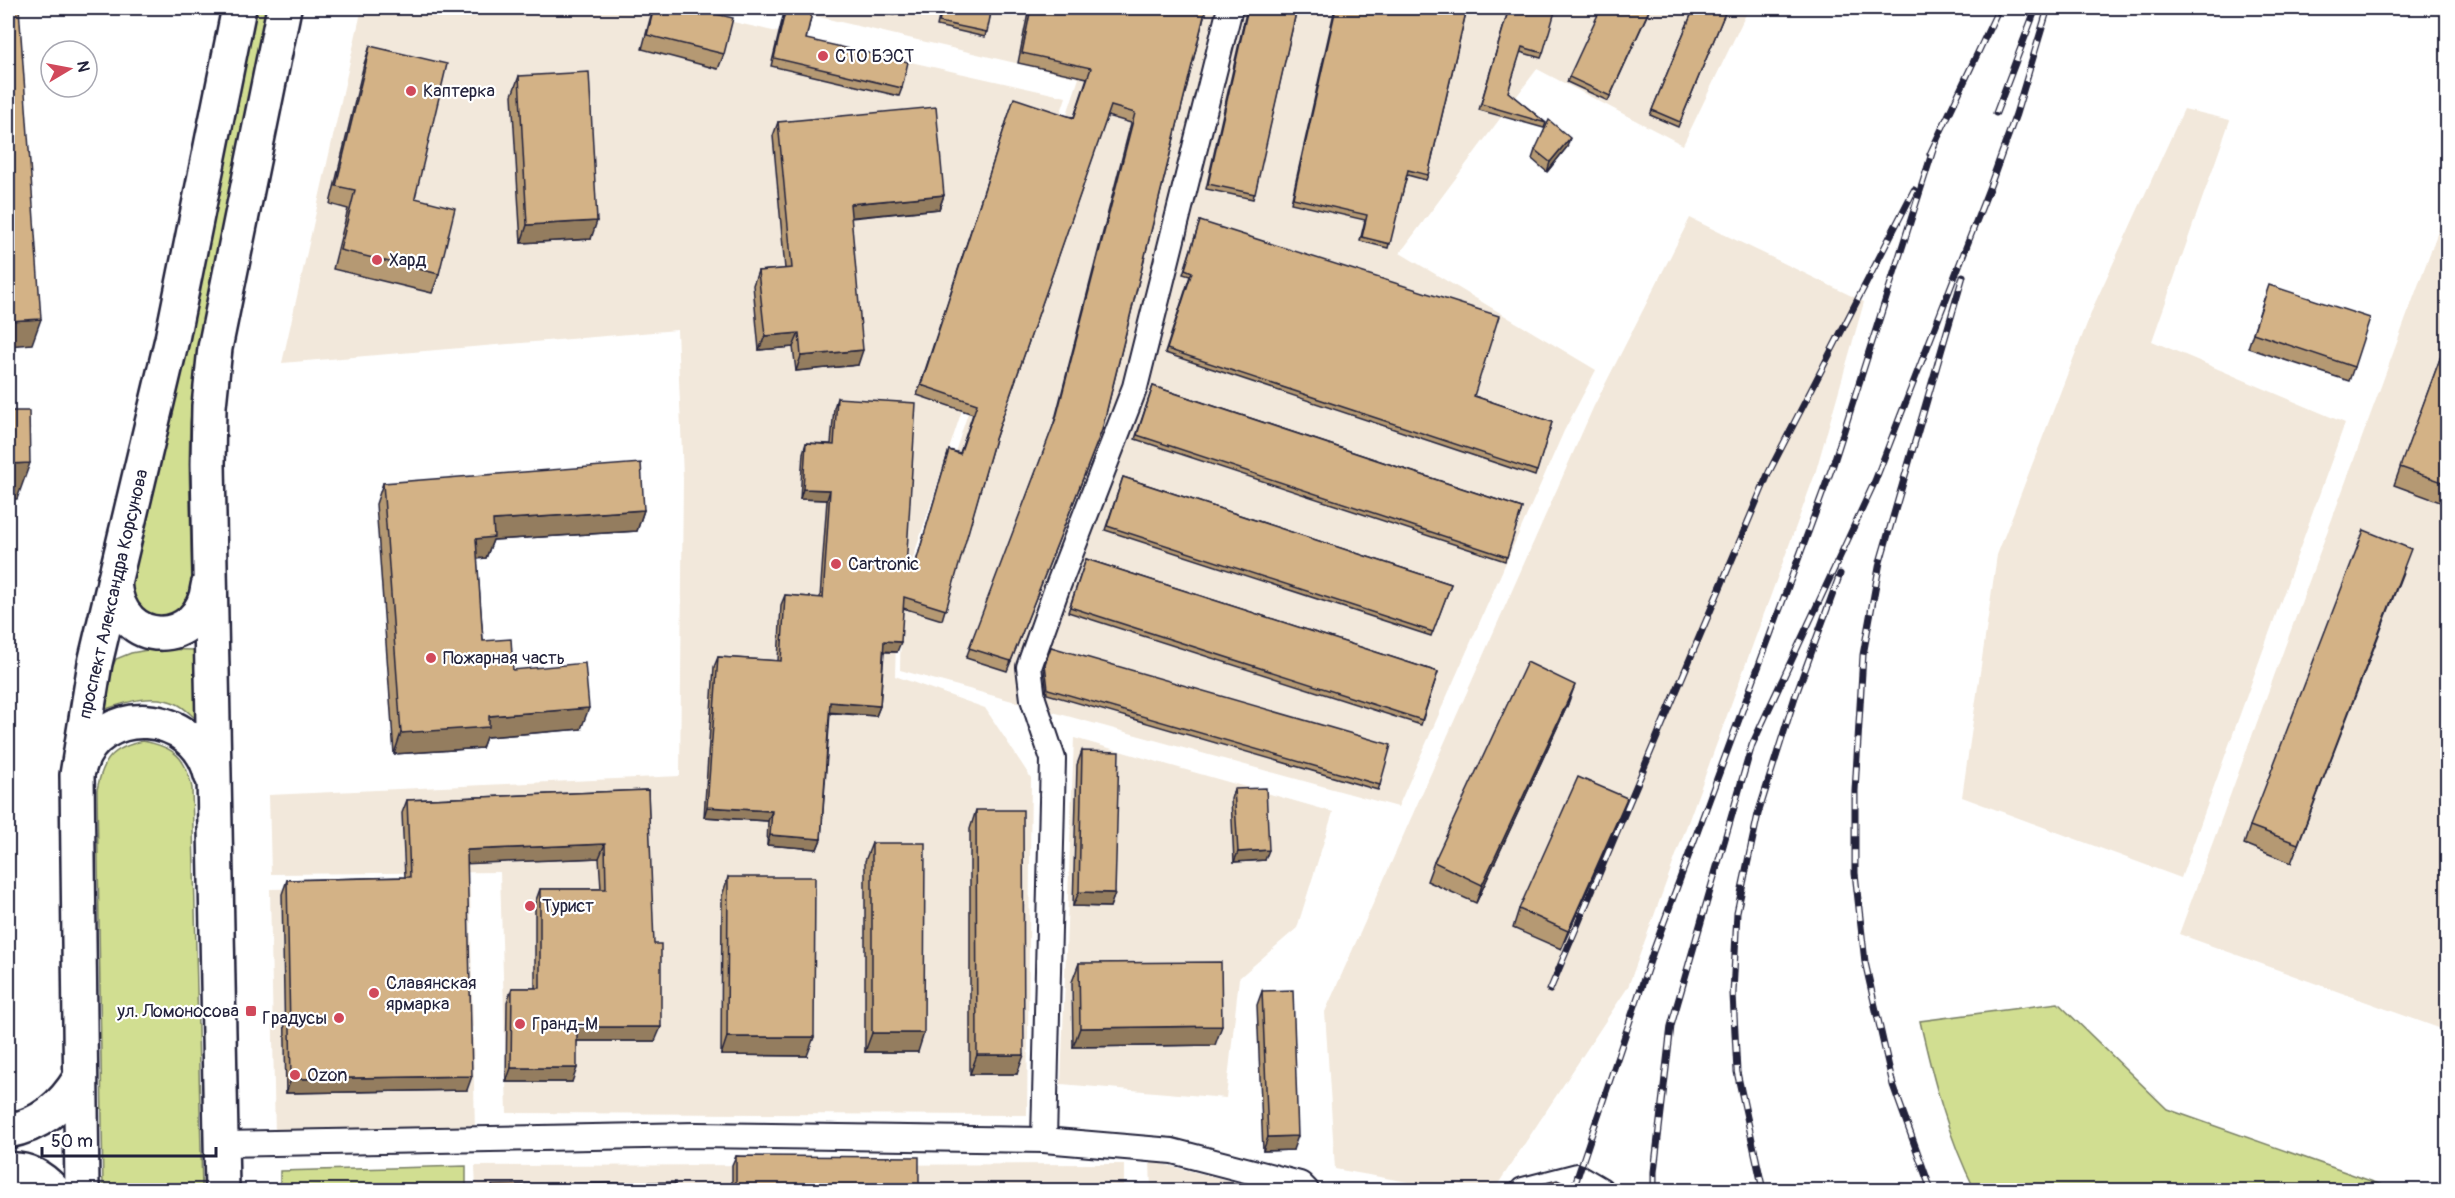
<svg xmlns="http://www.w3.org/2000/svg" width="2455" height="1198" viewBox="0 0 2455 1198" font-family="Pangolin,sans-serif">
  <rect width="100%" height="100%" fill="#fff"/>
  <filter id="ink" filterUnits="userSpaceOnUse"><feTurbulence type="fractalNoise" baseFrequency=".0167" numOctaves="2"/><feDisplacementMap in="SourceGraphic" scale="12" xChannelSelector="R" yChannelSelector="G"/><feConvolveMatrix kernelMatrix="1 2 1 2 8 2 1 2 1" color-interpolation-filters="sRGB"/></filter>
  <g filter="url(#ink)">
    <g fill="#f2e8db">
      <polygon points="362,8 671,8 1066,97 897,606 895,676 985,708 1031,778 1027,1115 507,1113 500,872 271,874 269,795 680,776 683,478 677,330 282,363"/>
      <polygon points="781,8 1749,8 1683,145 1537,69 1400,253 1596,370 1564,431 1398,807 900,670 901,615 1079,78"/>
      <polygon points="2184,109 2230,120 2152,341 2345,423 2181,878 1962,797 1997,555 2095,303"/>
      <polygon points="2447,207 2447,1031 2179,934"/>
      <polygon points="1690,218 1864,302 1815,474 1628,987 1494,1190 1453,1190 1335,1169 1325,1012 1593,408"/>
      <polygon points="1074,738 1333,812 1297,928 1239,978 1226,1098 1061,1084"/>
      <polygon points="470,885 475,1133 275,1136 270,889"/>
      <polygon points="1150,1161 1268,1190 1151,1190"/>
      <polygon points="1124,1164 1124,1190 476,1190 475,1166"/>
    </g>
    <g fill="#d1de91" stroke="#7a8066" stroke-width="1.5">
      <polygon points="252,8 271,8 195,382 190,422 189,464 192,591 180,612 156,619 135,607 128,583"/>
      <path d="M153,649L194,650L196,719C190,714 184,707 177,704C154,693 129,701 106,709L111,670L116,659L131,653Z"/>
      <path d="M143,741C174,747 186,757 192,788L202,1190H103L97,790C103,759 112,748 143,741Z"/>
      <path d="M2058,1003L2167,1109L2396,1190H1975C1948,1137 1933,1079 1920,1021Z"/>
      <polygon points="466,1166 466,1190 280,1190 280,1171"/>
    </g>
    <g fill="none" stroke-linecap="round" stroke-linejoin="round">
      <g stroke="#22223b" stroke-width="28">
        <g id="minor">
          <polyline points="1044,1140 1053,759 1033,699 1029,667 1056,591 1135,387 1230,8"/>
          <polyline points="221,1144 696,1135 1044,1140 1172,1151 1300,1184 1306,1190"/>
          <polyline points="1523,1190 1577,1176 1601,1190"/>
        </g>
      </g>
      <g stroke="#22223b" stroke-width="38">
        <g id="secondary">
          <path d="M8,1131C41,1125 63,1106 80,1078"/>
          <path d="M8,1170C26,1168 40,1176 53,1190"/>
        </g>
      </g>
      <g stroke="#22223b" stroke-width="38">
        <g id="primary">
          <path d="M114,582C119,651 201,648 208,586"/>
          <path d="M79,768C98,702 196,708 211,775"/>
          <polyline points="82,1190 77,775 95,663 172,339 239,8"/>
          <polyline points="222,1190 208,464 209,406 215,348 284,8"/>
        </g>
      </g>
      <use href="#minor" stroke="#fff" stroke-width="24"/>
      <use href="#secondary" stroke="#fff" stroke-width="33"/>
      <use href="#primary" stroke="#fff" stroke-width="33"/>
      <g stroke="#22223b" stroke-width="7">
        <g id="rail">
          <polyline points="1996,113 2036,8"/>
          <polyline points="1930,154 1999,8"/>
          <polyline points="1550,990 1769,472 1914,190"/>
          <polyline points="1573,1190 1654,949 1833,465 1934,147"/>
          <polyline points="1654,1190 1654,1172 1671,1026 1752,745 1875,481 1990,186 2016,114 2048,8"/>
          <polyline points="1763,1190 1737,1072 1733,994 1737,912 1758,814 1795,697 1840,574"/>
          <polyline points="1931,1190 1893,1085 1865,962 1855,873 1855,791 1863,655 1880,562 1963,276"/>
        </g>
      </g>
      <use href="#rail" stroke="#fff" stroke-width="4.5" stroke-dasharray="14" stroke-linecap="butt"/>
    </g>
    <g fill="#b59973" stroke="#22223b" stroke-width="1.5">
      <polygon points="653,8 691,8 724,54 718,69 642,49"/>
      <polygon points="785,8 813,8 806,39 902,88 899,96 771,66"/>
      <polygon points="865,8 896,8 894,15"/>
      <polygon points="941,8 992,8 985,37 937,26"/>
      <polygon points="1029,8 1206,8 1102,430 1007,671 966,658 1053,427 1131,123 1107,116 995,439 942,620 903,608 897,652 884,652 880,706 876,716 830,713 821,839 817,849 767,845 768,821 704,817 714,667 718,657 778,661 781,605 785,595 820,598 827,500 800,499 803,453 806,443 831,444 834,408 837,398 906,568 914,569 949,450 960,453 973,414 917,395 1011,108 1074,117 1087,78 1018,63"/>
      <polygon points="1247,8 1297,8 1253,199 1206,189"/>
      <polygon points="1335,8 1467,8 1428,175 1426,180 1407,175 1388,248 1360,241 1365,220 1291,203"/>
      <polygon points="1509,8 1543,53 1541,58 1520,52 1508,92 1546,123 1544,128 1479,110"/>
      <polygon points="1694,8 1727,8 1678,127 1650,115"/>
      <polygon points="1649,11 1608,101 1567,82 1569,77"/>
      <polygon points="370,46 415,198 439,274 432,293 333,269 348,209 330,204 364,64"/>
      <polygon points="519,76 591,239 521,243 512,95"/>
      <polygon points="778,122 944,195 939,209 851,218 858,365 796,371 793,347 759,350 753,285 758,271 785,269 773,136"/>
      <polygon points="1567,147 1547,172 1532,159 1535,150"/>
      <polygon points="1200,221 1474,396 1552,422 1535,476 1165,353 1190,276 1183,274"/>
      <polygon points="2264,299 2354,367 2349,381 2248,348"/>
      <polygon points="2448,337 2448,505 2394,485"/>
      <polygon points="1153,386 1522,508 1505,561 1135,439"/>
      <polygon points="1123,477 1451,584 1431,636 1105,530"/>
      <polygon points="383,483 644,510 637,531 493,540 486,558 477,559 483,641 513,670 581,729 486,737 482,748 394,754 376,504"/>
      <polygon points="1086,559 1438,672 1421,725 1068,612"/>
      <polygon points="2405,567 2291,863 2244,844 2250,826"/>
      <polygon points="1051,647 1380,785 1378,790 1047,694 1044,669"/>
      <polygon points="1568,704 1476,903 1427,881 1434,862"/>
      <polygon points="1082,751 1115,893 1110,907 1073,906 1077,765"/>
      <polygon points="1234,789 1265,860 1234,862 1231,799"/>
      <polygon points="648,790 655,1041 577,1041 572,1082 506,1082 507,1002 512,988 535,988 535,903 540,889 601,889 599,858 467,863 467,1090 286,1093 282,894 287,880 405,877 402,813 407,800"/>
      <polygon points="976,810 1017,1074 970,1074 970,829"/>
      <polygon points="1620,817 1561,949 1513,928 1519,909"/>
      <polygon points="872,843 918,1052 865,1052 865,861"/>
      <polygon points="728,877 807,1056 721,1055 722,896"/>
      <polygon points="1079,963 1215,1045 1073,1047 1072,982"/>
      <polygon points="1262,991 1293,1150 1263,1151 1257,1005"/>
      <polygon points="736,1156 919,1191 732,1191 732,1165"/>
    </g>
    <g fill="#947d5e" stroke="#22223b" stroke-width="1.5">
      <polygon points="1570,138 1567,147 1547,172 1550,162"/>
      <polygon points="944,195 939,209 845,218 850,204"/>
      <polygon points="597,221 591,239 521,243 527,225"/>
      <polygon points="41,319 32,344 8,346 8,321"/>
      <polygon points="799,333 793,347 759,350 765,336"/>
      <polygon points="863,350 858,365 796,371 801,356"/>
      <polygon points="30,463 17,499 8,499 8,464"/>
      <polygon points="803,489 830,490 827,500 800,499"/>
      <polygon points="644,510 637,531 493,540 486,558 468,559 476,539 493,520"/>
      <polygon points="884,641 901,642 897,652 881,651"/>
      <polygon points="1575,685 1568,704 1476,903 1482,885"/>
      <polygon points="830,702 880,706 876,716 827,712"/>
      <polygon points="589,708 581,729 486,737 482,748 394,754 401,733 489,716"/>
      <polygon points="1627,798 1620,817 1561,949 1568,931"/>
      <polygon points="707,807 772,811 768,821 704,817"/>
      <polygon points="770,835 821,839 817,849 767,845"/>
      <polygon points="605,844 599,858 462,864 467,850"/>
      <polygon points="1269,850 1265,860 1234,862 1238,852"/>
      <polygon points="1079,892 1115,893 1110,907 1073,906"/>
      <polygon points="1222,1026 1215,1045 1073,1047 1080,1028"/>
      <polygon points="577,1027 661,1027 655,1041 572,1041"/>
      <polygon points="872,1033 924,1033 918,1052 865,1052"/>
      <polygon points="727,1037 814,1037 807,1056 721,1055"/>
      <polygon points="977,1055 1024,1055 1017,1074 970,1074"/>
      <polygon points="511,1068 577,1068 572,1082 506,1082"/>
      <polygon points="472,1076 467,1090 286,1093 291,1079"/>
      <polygon points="1298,1136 1293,1150 1263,1151 1268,1137"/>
    </g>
    <g fill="#d3b286" stroke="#22223b" stroke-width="1.5">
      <polygon points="8,8 19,8 41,319 8,321"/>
      <polygon points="654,8 691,8 733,18 724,54 647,35"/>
      <polygon points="786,8 813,8 806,39 908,62 902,88 774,58"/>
      <polygon points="885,8 896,8 895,10"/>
      <polygon points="942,8 992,8 987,32 939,22"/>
      <polygon points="1031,8 1206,8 1102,430 1011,661 969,648 1056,418 1135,113 1111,106 995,439 946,610 904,597 901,642 884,641 880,706 830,702 821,839 770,835 772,811 707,807 718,657 781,661 785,595 823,598 830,490 803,489 806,443 834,445 837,398 916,403 906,568 914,569 949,450 960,454 977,404 921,385 1014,98 1074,118 1091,68 1022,53"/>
      <polygon points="1248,8 1297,8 1255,194 1208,184"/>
      <polygon points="1336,8 1467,8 1428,175 1408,170 1390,244 1362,237 1367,215 1293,198"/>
      <polygon points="1509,8 1556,8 1543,53 1522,47 1508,92 1546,123 1481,104"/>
      <polygon points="1601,8 1650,8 1610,96 1569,77"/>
      <polygon points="1694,8 1727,8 1680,122 1652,110"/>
      <polygon points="370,46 447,64 415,198 455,208 439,274 340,250 355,190 336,186"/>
      <polygon points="589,72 597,221 527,225 519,76"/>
      <polygon points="936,107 944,195 850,204 863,350 801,356 799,333 765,336 758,271 792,268 778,122"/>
      <polygon points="1549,120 1570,138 1550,162 1535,150"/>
      <polygon points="1200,221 1499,316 1474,396 1552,422 1537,471 1167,349 1192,272 1185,269"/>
      <polygon points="2269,285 2370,318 2354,367 2253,333"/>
      <polygon points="2448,337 2448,484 2400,467"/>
      <polygon points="1153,386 1522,508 1507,557 1137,435"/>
      <polygon points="8,411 29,411 30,463 8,464"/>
      <polygon points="641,463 644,510 493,520 494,537 476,539 483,641 511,639 513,670 585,663 589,708 489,716 489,727 401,733 383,483"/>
      <polygon points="1123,477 1451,584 1433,632 1107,526"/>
      <polygon points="2364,530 2411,549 2298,844 2250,826"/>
      <polygon points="1086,559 1438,672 1422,720 1070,607"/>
      <polygon points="1051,647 1391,745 1380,785 1048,689 1045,664"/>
      <polygon points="1527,662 1575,685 1482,885 1434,862"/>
      <polygon points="1082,751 1119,752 1115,893 1079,892"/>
      <polygon points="1578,777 1627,798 1568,931 1519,909"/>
      <polygon points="1266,788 1269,850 1238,852 1234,789"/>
      <polygon points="648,790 654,944 661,944 661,1027 577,1027 577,1068 511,1068 512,988 540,988 540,889 606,889 605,844 467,850 472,1076 291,1079 287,880 410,877 407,800"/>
      <polygon points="976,810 1023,810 1024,1055 977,1055"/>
      <polygon points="872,843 925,843 924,1033 872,1033"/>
      <polygon points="728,877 815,877 814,1037 727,1037"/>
      <polygon points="1221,962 1222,1026 1080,1028 1079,963"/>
      <polygon points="1293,990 1298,1136 1268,1137 1262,991"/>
      <polygon points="736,1156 919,1157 919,1191 736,1191"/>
      <polygon points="1557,1180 1561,1182 1560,1186 1575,1191 1533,1191 1534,1186"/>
      <polygon points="675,1182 675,1191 492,1191 492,1185"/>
    </g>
  </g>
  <g fill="#d1495b" stroke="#fff" stroke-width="2">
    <circle cx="823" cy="56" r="6"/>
    <circle cx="411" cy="91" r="6"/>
    <circle cx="377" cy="260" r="6"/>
    <circle cx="836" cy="564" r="6"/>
    <circle cx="431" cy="658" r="6"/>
    <circle cx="530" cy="906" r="6"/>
    <circle cx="374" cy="993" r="6"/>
    <rect x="245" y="1005" width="12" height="12" rx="3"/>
    <circle cx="339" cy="1018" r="6"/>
    <circle cx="520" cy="1024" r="6"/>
    <circle cx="295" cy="1075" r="6"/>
  </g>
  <g text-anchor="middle" stroke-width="4.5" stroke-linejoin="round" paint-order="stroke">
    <g font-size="18" fill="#22223b" stroke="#fff" text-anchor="start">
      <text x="835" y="62">СТО БЭСТ</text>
      <text x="423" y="97">Каптерка</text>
      <text x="389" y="266">Хард</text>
      <text x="848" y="570">Cartronic</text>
      <text x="443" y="664">Пожарная часть</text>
      <text x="542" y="912">Турист</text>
      <text x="386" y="989">Славянская<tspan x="386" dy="21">ярмарка</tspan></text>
      <text x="239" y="1017" text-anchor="end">ул. Ломоносова</text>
      <text x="327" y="1024" text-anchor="end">Градусы</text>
      <text x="532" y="1030">Гранд-М</text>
      <text x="307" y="1081">Ozon</text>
    </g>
    <g font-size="18" fill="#22223b" stroke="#fff">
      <text transform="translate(113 594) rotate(-77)" y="6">проспект Александра Корсунова</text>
    </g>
  </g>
  <rect width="2455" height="1198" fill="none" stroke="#fff" stroke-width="30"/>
  <rect x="15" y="15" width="2425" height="1168" fill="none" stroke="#22223b" stroke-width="2" filter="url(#ink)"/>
  <g transform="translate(69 69) rotate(80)"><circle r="28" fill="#ffffff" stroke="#a7a7b1" stroke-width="1.5"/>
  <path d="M0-4.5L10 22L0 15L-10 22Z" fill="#d1495b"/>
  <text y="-9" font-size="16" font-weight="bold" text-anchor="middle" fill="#22223b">N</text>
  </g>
  <path d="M42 1147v9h174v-9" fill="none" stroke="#22223b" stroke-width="3"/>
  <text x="51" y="1147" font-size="18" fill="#22223b" stroke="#ffffff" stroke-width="4.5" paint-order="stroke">50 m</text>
</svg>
